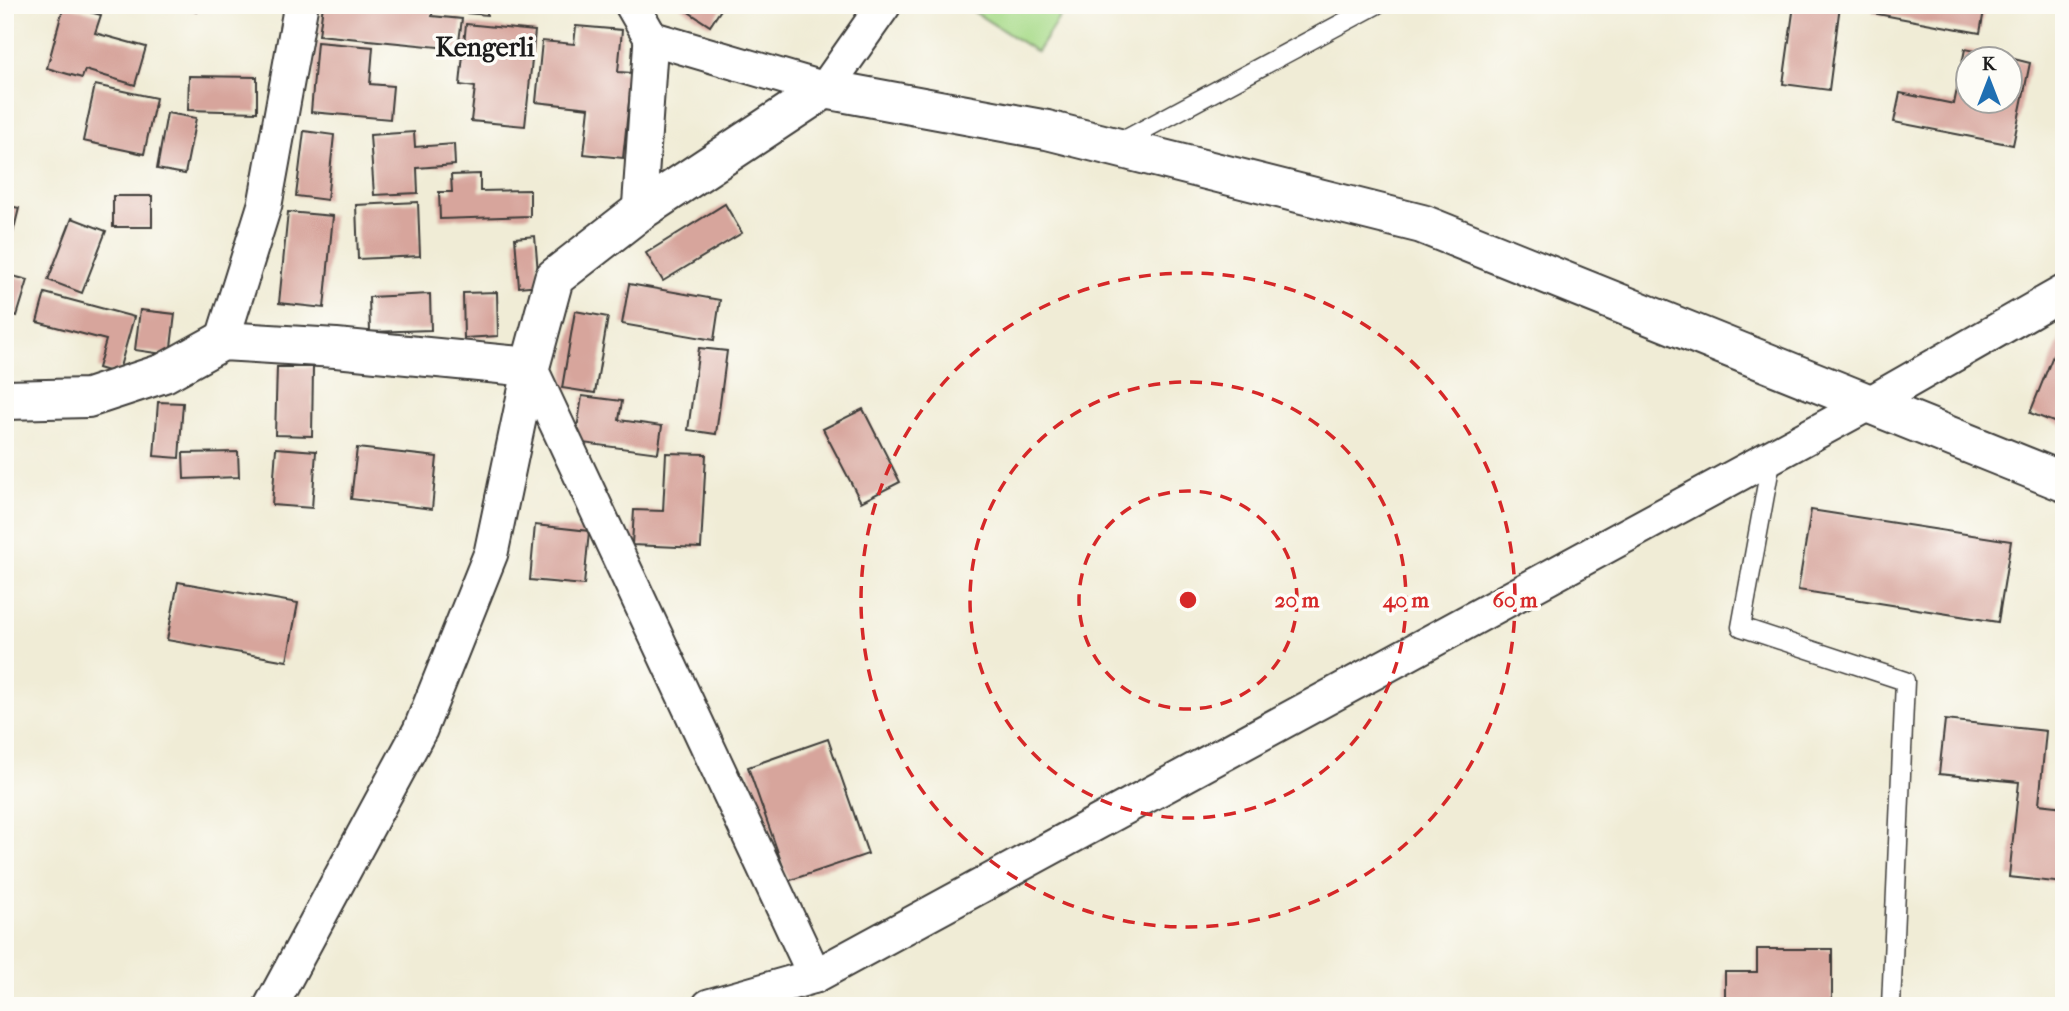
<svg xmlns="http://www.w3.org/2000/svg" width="2069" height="1011" viewBox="0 0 2069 1011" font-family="'IM FELL French Canon',serif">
  <rect width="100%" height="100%" fill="#fdfcf7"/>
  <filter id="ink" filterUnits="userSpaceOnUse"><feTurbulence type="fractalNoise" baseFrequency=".0143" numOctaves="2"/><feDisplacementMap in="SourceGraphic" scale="14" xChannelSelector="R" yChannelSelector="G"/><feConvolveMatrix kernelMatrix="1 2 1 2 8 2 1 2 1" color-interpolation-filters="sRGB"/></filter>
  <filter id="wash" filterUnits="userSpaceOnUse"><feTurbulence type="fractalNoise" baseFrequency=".00686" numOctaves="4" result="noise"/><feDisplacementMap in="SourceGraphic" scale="28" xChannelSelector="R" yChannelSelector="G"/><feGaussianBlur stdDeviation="1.57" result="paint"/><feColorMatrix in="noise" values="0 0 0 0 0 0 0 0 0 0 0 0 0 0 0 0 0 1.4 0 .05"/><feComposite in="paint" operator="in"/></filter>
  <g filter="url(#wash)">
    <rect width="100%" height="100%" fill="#f0ecd6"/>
    <polygon fill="#a8db8a" stroke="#627c53" stroke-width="2" points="963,5 1067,5 1037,52"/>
    <g id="blocks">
      <g fill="#d7a59c">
        <polygon points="64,5 101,15 95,33 146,47 135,85 85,70 82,78 47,68"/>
        <polygon points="176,5 198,5 197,12"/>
        <polygon points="323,5 433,5 432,16 462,19 458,49 319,35"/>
        <polygon points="436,5 488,5 487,15 435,10"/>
        <polygon points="678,5 724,5 710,26"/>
        <polygon points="1794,5 1840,5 1829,90 1783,84"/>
        <polygon points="1874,5 1985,5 1980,33 1872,13"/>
        <polygon points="466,24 535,31 525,126 471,121 475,87 460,85"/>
        <polygon points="576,26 622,30 618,72 632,73 623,158 584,154 589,108 536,102 542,41 574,44"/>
        <polygon points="317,42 373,47 370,84 393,86 390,119 311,112"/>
        <polygon points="1965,49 2009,58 1968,60 1968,102 2010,102 2010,58 2030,63 2013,145 1894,122 1900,93 1954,104"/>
        <polygon points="189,76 257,77 257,112 188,110"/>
        <polygon points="95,85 156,98 144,154 83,141"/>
        <polygon points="167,113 196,118 185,174 157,169"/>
        <polygon points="304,131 334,135 327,200 296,196"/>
        <polygon points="414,132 415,147 454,144 455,165 417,168 418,193 374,195 370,135"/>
        <polygon points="480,174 480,191 530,190 530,216 440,219 439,192 452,192 451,175"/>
        <rect x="113" y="196" width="39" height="31"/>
        <polygon points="418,202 420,256 358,259 356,205"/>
        <polygon points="725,204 742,233 663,281 646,253"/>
        <polygon points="5,205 19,208 13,233 5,231"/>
        <polygon points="288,212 333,216 324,308 279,303"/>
        <polygon points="72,218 106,231 82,293 48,280"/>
        <polygon points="535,236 539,285 519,287 515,238"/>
        <polygon points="5,274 28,280 17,316 5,312"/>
        <polygon points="629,284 720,300 714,340 622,324"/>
        <polygon points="497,292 498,336 464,338 463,293"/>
        <polygon points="45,293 134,317 118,374 98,368 106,340 37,322"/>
        <polygon points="430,294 431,330 370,332 369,297"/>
        <polygon points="140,310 175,314 170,355 135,350"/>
        <polygon points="575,311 608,317 595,393 562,388"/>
        <polygon points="2064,328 2064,426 2030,413"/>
        <polygon points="699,348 727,351 716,434 688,430"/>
        <polygon points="277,367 313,367 312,436 275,435"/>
        <polygon points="582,396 622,401 619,420 662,426 658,453 575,442"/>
        <polygon points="158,402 183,403 179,458 154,456"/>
        <polygon points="863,409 900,482 861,502 823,429"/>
        <polygon points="276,448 316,451 312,508 272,505"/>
        <polygon points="357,448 437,457 432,509 351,499"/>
        <polygon points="238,452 239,477 184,479 183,453"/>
        <polygon points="666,453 706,454 701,548 632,545 634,510 663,511"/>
        <polygon points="1811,510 2011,541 1998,622 1798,590"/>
        <polygon points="535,525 589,531 584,585 530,580"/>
        <polygon points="178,582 298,603 287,661 167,640"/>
        <polygon points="1945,720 2046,731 2039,804 2064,807 2064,883 2009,877 2019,782 1939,774"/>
        <polygon points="828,739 868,854 788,881 748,767"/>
        <polygon points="1757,949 1832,949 1832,1006 1725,1006 1725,972 1757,972"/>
      </g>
    </g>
  </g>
  <g filter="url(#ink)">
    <use href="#blocks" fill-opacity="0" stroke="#3c3b38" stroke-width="2"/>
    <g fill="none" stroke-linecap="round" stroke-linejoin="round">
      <g stroke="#3c3b38" stroke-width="21">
        <g id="service">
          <polyline points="1117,144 1376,5"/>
          <polyline points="1772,456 1741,627 1905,681 1891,1006"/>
        </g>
      </g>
      <g stroke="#3c3b38" stroke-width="37">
        <g id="minor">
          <polyline points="632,5 651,38 825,89 884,5"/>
          <polyline points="639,212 651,38"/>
          <polyline points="222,341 265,204 301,5"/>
          <polyline points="530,367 815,976"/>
          <polyline points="271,1006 420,730 491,553 530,367"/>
          <polyline points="709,1006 815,976 1868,404 2064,292"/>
        </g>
      </g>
      <g stroke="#3c3b38" stroke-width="42">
        <polyline id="tertiary" points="5,400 88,398 164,373 222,341 336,348 530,367 554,278 639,212 825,89 1047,130 1422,224 2064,482"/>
      </g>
      <use href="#service" stroke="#fff" stroke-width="18"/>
      <use href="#minor" stroke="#fff" stroke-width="33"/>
      <use href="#tertiary" stroke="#fff" stroke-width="38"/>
    </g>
  </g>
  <g fill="none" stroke="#d62828" stroke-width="3.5" stroke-dasharray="12 9">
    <circle cx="1188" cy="600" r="109"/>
    <circle cx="1188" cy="600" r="218"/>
    <circle cx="1188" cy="600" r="327"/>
  </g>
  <g text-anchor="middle" stroke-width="7" stroke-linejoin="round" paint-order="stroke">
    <g font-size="26" font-weight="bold" fill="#1c1c1c" stroke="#fdfcf7">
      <text x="485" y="56">Kengerli</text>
    </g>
  </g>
  <circle cx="1188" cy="600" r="10" fill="#d62828" stroke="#fdfcf7" stroke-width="3.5"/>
  <g font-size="21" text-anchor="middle" font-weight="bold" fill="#d62828" stroke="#fdfcf7" stroke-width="7" stroke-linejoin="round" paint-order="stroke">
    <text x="1297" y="607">20 m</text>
    <text x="1406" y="607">40 m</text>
    <text x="1515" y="607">60 m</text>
  </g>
  <rect width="2069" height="1011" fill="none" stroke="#fdfcf7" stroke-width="28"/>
  <g transform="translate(1989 80)"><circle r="33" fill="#fdfcf7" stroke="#a3a29f" stroke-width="2"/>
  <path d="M0-5L12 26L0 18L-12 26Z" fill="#1f6fb2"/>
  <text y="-10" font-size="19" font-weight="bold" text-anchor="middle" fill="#1c1c1c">K</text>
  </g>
</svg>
